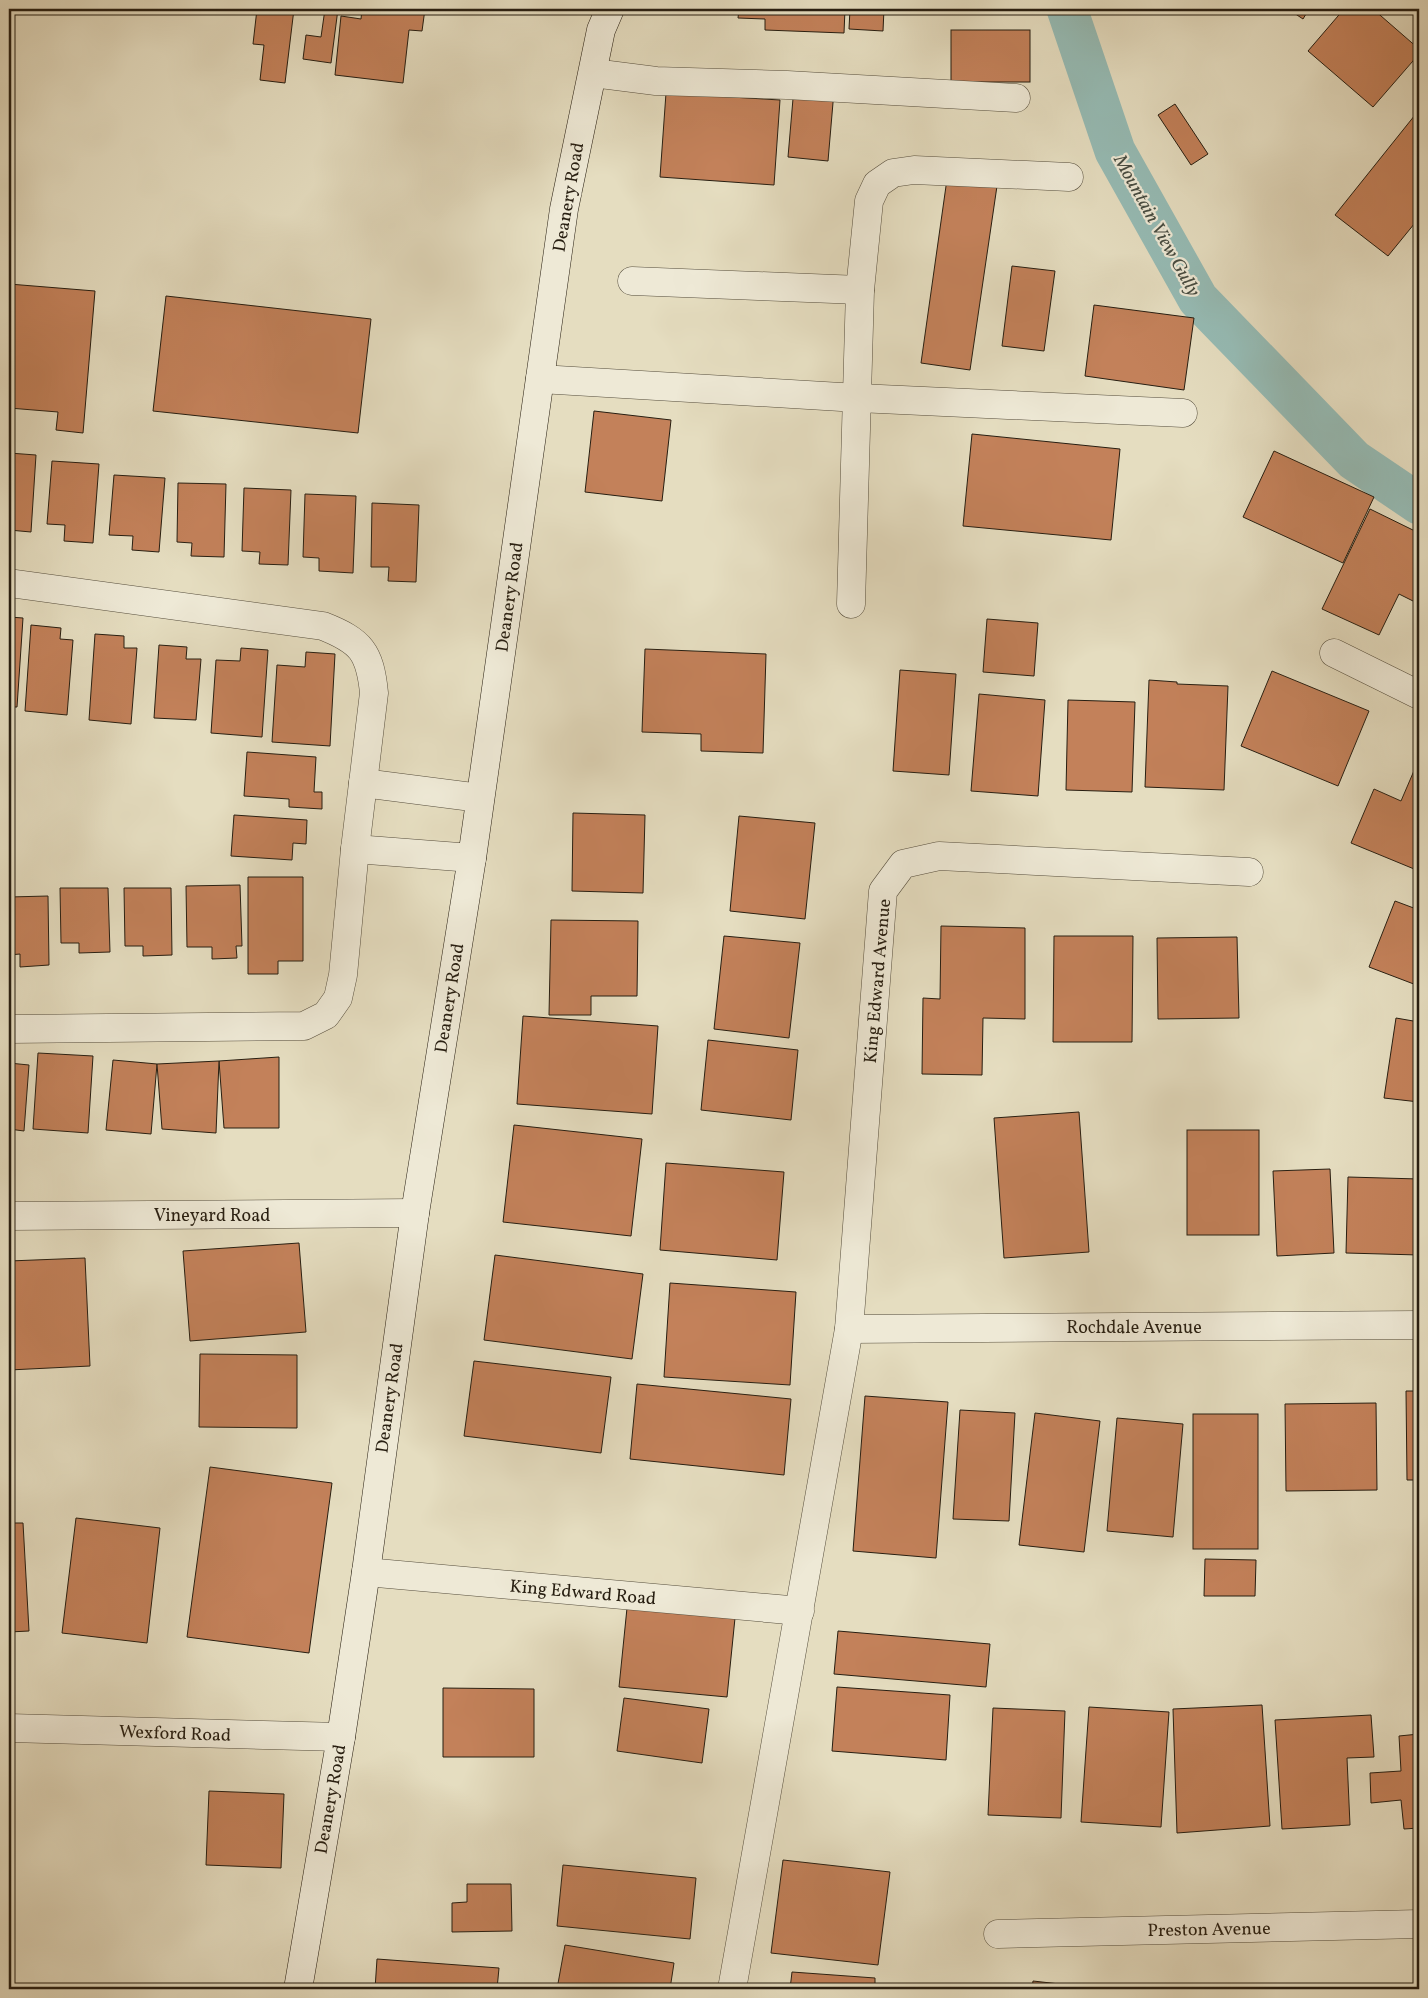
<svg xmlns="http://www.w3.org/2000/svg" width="1428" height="1998" viewBox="0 0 1428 1998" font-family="Vollkorn,serif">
  <rect width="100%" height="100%" fill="#e5ddc0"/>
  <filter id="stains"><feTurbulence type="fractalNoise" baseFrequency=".004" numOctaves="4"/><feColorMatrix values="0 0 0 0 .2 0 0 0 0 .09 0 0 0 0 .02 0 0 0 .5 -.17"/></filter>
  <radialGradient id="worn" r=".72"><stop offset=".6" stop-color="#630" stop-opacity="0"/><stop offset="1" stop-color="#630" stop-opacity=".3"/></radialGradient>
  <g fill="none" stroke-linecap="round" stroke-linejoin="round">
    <polyline stroke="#96bbb4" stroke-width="41" points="1067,9 1115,151 1198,299 1354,460 1419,504"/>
  </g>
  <g fill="#c3815a" stroke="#271e11">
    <polygon points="257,9 294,9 285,83 260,80 264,45 253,44"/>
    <polygon points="325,9 338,9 331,63 303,59 306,35 321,37"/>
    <polygon points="362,9 425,9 422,31 409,30 403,83 335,75 341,16 361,19"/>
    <polygon points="739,9 845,9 844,33 765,30 765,19 738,18"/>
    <polygon points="850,9 884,9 883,31 849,29"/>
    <polygon points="1288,9 1309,9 1303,19"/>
    <polygon points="1344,9 1373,9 1419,49 1419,54 1373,107 1308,51"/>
    <rect x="951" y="30" width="79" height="52"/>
    <polygon points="794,87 834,91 828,161 788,157"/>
    <polygon points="666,93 780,100 774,185 660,177"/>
    <polygon points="1175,104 1208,154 1191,165 1158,115"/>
    <polygon points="1419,110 1419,218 1388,256 1335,215"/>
    <polygon points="947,179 997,186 970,370 921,363"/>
    <polygon points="1012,266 1055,271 1044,351 1002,346"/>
    <polygon points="9,284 95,291 83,433 56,430 58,412 9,408"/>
    <polygon points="166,296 371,319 358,433 153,411"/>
    <polygon points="1094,305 1194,318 1184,390 1085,376"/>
    <polygon points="594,411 671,420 662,501 585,492"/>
    <polygon points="972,434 1120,449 1111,540 963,526"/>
    <polygon points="1274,451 1374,497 1343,563 1243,517"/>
    <polygon points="9,453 36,455 31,532 9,530"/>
    <polygon points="52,461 99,464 93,543 64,541 65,525 47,524"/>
    <polygon points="114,475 165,478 159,552 132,550 133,536 109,535"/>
    <polygon points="178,483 226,484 224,557 191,556 192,543 177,542"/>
    <polygon points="244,488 291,490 288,565 259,564 260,552 242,551"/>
    <polygon points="305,494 356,496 353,573 319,571 319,558 303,557"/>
    <polygon points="372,503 419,505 416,582 388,581 389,567 371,567"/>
    <polygon points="1370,509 1419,533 1419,604 1399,594 1379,635 1322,609"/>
    <polygon points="9,617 23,618 17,707 9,707"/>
    <polygon points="987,619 1038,623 1034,676 983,672"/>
    <polygon points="31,625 61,628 60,639 73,640 67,715 25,711"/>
    <polygon points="95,634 124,636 124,648 137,648 131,724 89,720"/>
    <polygon points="159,645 187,647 186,659 201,659 196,720 154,718"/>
    <polygon points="241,648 268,650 262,737 211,733 216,660 240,661"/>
    <polygon points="645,649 766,654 763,753 701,751 701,734 642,732"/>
    <polygon points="306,652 335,654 330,746 272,742 277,665 305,667"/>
    <polygon points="900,670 956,674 949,775 893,771"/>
    <polygon points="1272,671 1369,711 1338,786 1241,746"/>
    <polygon points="1149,680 1177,682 1177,684 1228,686 1224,790 1145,787"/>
    <polygon points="979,694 1045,700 1038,796 971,791"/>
    <polygon points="1068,700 1135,702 1132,792 1066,790"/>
    <polygon points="247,752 316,757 314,792 322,792 322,809 289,807 289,799 244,796"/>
    <polygon points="1416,766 1419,767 1419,871 1351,843 1374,789 1401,801"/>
    <polygon points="573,813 645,815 643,893 572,891"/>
    <polygon points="234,815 307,820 306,844 293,843 292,860 231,856"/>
    <polygon points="739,816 815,823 805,919 730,911"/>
    <polygon points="248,877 303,877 303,961 278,961 278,974 248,974"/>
    <polygon points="240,885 242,946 236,946 237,958 212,959 212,947 187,947 186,886"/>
    <polygon points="60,888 108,888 110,952 79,953 79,943 61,943"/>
    <polygon points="124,888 171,888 172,955 143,956 143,946 125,946"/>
    <polygon points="48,896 49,965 20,967 20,954 9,955 9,897"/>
    <polygon points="1395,901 1419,910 1419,986 1369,967"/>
    <polygon points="551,920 638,921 637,996 591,996 591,1015 549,1015"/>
    <polygon points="941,926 1025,928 1025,1019 983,1018 982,1075 922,1074 923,998 940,999"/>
    <polygon points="724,936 800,943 789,1038 714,1029"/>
    <polygon points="1054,936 1133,936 1132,1042 1053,1042"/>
    <polygon points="1237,937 1239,1018 1158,1019 1157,938"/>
    <polygon points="523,1016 658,1026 652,1114 517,1104"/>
    <polygon points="1396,1018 1419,1022 1419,1102 1384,1098"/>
    <polygon points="708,1040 798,1050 791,1120 701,1110"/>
    <polygon points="38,1053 93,1056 88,1133 33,1129"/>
    <polygon points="279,1057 279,1128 224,1128 219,1061"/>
    <polygon points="113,1060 157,1064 151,1134 106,1130"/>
    <polygon points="219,1061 216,1133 162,1129 157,1064"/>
    <polygon points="9,1063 29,1065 24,1131 9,1129"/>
    <polygon points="1079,1112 1089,1252 1004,1258 994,1118"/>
    <polygon points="514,1125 642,1139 631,1236 503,1222"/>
    <rect x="1187" y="1130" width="72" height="105"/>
    <polygon points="666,1163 784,1172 777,1260 660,1250"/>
    <polygon points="1330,1169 1334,1253 1277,1256 1273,1171"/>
    <polygon points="1348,1177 1419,1179 1419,1255 1346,1253"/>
    <polygon points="299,1243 306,1332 190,1341 183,1251"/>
    <polygon points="495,1255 643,1274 632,1359 484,1340"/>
    <polygon points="85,1258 90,1366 9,1370 9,1261"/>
    <polygon points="670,1283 796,1292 790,1385 664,1377"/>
    <polygon points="200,1354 297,1355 297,1428 199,1427"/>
    <polygon points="474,1361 611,1377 601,1453 464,1436"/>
    <polygon points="637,1384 791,1399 784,1475 630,1459"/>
    <polygon points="1406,1391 1419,1391 1419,1480 1407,1480"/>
    <polygon points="865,1396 948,1402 936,1558 853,1551"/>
    <polygon points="1376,1403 1377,1490 1286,1491 1285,1404"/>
    <polygon points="960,1410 1015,1413 1009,1521 953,1519"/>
    <polygon points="1035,1413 1100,1421 1084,1552 1019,1545"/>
    <rect x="1193" y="1414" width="65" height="135"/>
    <polygon points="1117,1418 1183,1424 1173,1537 1107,1531"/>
    <polygon points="210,1467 332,1483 309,1653 187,1637"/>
    <polygon points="76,1518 160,1528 147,1643 62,1633"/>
    <polygon points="9,1523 23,1523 29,1631 9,1632"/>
    <polygon points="1205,1559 1256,1560 1255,1596 1204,1596"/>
    <polygon points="627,1608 735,1618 727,1697 619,1687"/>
    <polygon points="838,1631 990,1644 986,1687 834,1674"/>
    <polygon points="837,1687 950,1695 946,1760 832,1751"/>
    <polygon points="443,1688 534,1689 534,1757 443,1757"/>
    <polygon points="624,1698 709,1709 702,1763 617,1751"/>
    <polygon points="1262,1705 1270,1826 1177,1833 1173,1709"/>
    <polygon points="1089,1707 1169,1712 1161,1827 1081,1822"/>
    <polygon points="993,1708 1065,1711 1061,1818 988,1815"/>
    <polygon points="1371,1715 1374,1757 1347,1758 1350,1825 1282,1829 1275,1720"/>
    <polygon points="1419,1734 1419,1828 1404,1829 1401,1800 1371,1803 1370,1773 1401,1771 1399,1736"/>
    <polygon points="209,1791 284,1794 281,1868 206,1865"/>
    <polygon points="783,1860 890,1872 878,1965 771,1953"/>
    <polygon points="563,1865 696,1878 690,1939 557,1926"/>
    <polygon points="467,1884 511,1884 512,1931 452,1932 452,1903 467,1902"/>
    <polygon points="565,1945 674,1963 670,1989 557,1989"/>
    <polygon points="377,1959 499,1968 497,1989 375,1989"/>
    <polygon points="792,1972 875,1978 875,1989 790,1989"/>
    <polygon points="1033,1981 1104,1989 1032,1989"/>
    <polygon points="1113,1985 1188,1989 1113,1989"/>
  </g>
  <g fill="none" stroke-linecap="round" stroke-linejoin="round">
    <g stroke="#564e3d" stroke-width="29">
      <g id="street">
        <polyline points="593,73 656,81 787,85 1016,98"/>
        <polyline points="632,281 860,290"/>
        <polyline points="540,379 858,398 1183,413"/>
        <path d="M9,583L323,626C361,641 370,652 374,693L355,849L343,975L338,998L326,1015L304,1026L9,1029"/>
        <polyline points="851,604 860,290 869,201 877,184 893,173 914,170 1069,177"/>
        <polyline points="1334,653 1419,695"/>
        <polyline points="363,783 480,798"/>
        <polyline points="355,849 472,858"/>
        <polyline points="9,1216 415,1213"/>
        <polyline points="849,1329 1419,1325"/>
        <polyline points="366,1572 800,1611"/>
        <polyline points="9,1728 341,1737"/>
        <polyline points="998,1934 1419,1924"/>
        <polyline points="732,1989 849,1329 883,891 903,864 939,856 1249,872"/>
      </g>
    </g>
    <g stroke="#271e11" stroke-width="29">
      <polyline id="secondary" points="298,1989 341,1737 366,1572 415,1213 472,858 564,209 601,30 610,9"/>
    </g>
    <use href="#street" stroke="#eee9d6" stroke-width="28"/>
    <use href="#secondary" stroke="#eee9d6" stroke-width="28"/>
  </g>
  <g text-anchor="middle" stroke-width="4.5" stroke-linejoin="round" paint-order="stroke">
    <g font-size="18" fill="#271e11" stroke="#eee9d6">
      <text transform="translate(568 197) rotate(-80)" y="6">Deanery Road</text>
      <text transform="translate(509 597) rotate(-82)" y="6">Deanery Road</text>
      <text transform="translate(877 981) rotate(-85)" y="6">King Edward Avenue</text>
      <text transform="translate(449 998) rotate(-81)" y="6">Deanery Road</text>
      <text x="212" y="1221">Vineyard Road</text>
      <text x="1134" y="1333">Rochdale Avenue</text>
      <text transform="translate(389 1398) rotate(-82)" y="6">Deanery Road</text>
      <text transform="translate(583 1592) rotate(5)" y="6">King Edward Road</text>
      <text transform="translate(175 1733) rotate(2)" y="6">Wexford Road</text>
      <text transform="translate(330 1799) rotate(-80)" y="6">Deanery Road</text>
      <text transform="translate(1209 1929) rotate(-1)" y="6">Preston Avenue</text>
    </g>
    <g font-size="19" font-style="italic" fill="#484d42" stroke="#eee9d6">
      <text transform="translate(1158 225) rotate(61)" y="7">Mountain View Gully</text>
    </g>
  </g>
  <rect width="1428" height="1998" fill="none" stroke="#e5ddc0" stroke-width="30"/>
  <rect x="10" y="10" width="1408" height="1978" fill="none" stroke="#271e11" stroke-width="2.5"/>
  <rect x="15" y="15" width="1398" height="1968" fill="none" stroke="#271e11"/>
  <rect width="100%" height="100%" filter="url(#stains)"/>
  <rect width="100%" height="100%" fill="url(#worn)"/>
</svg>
